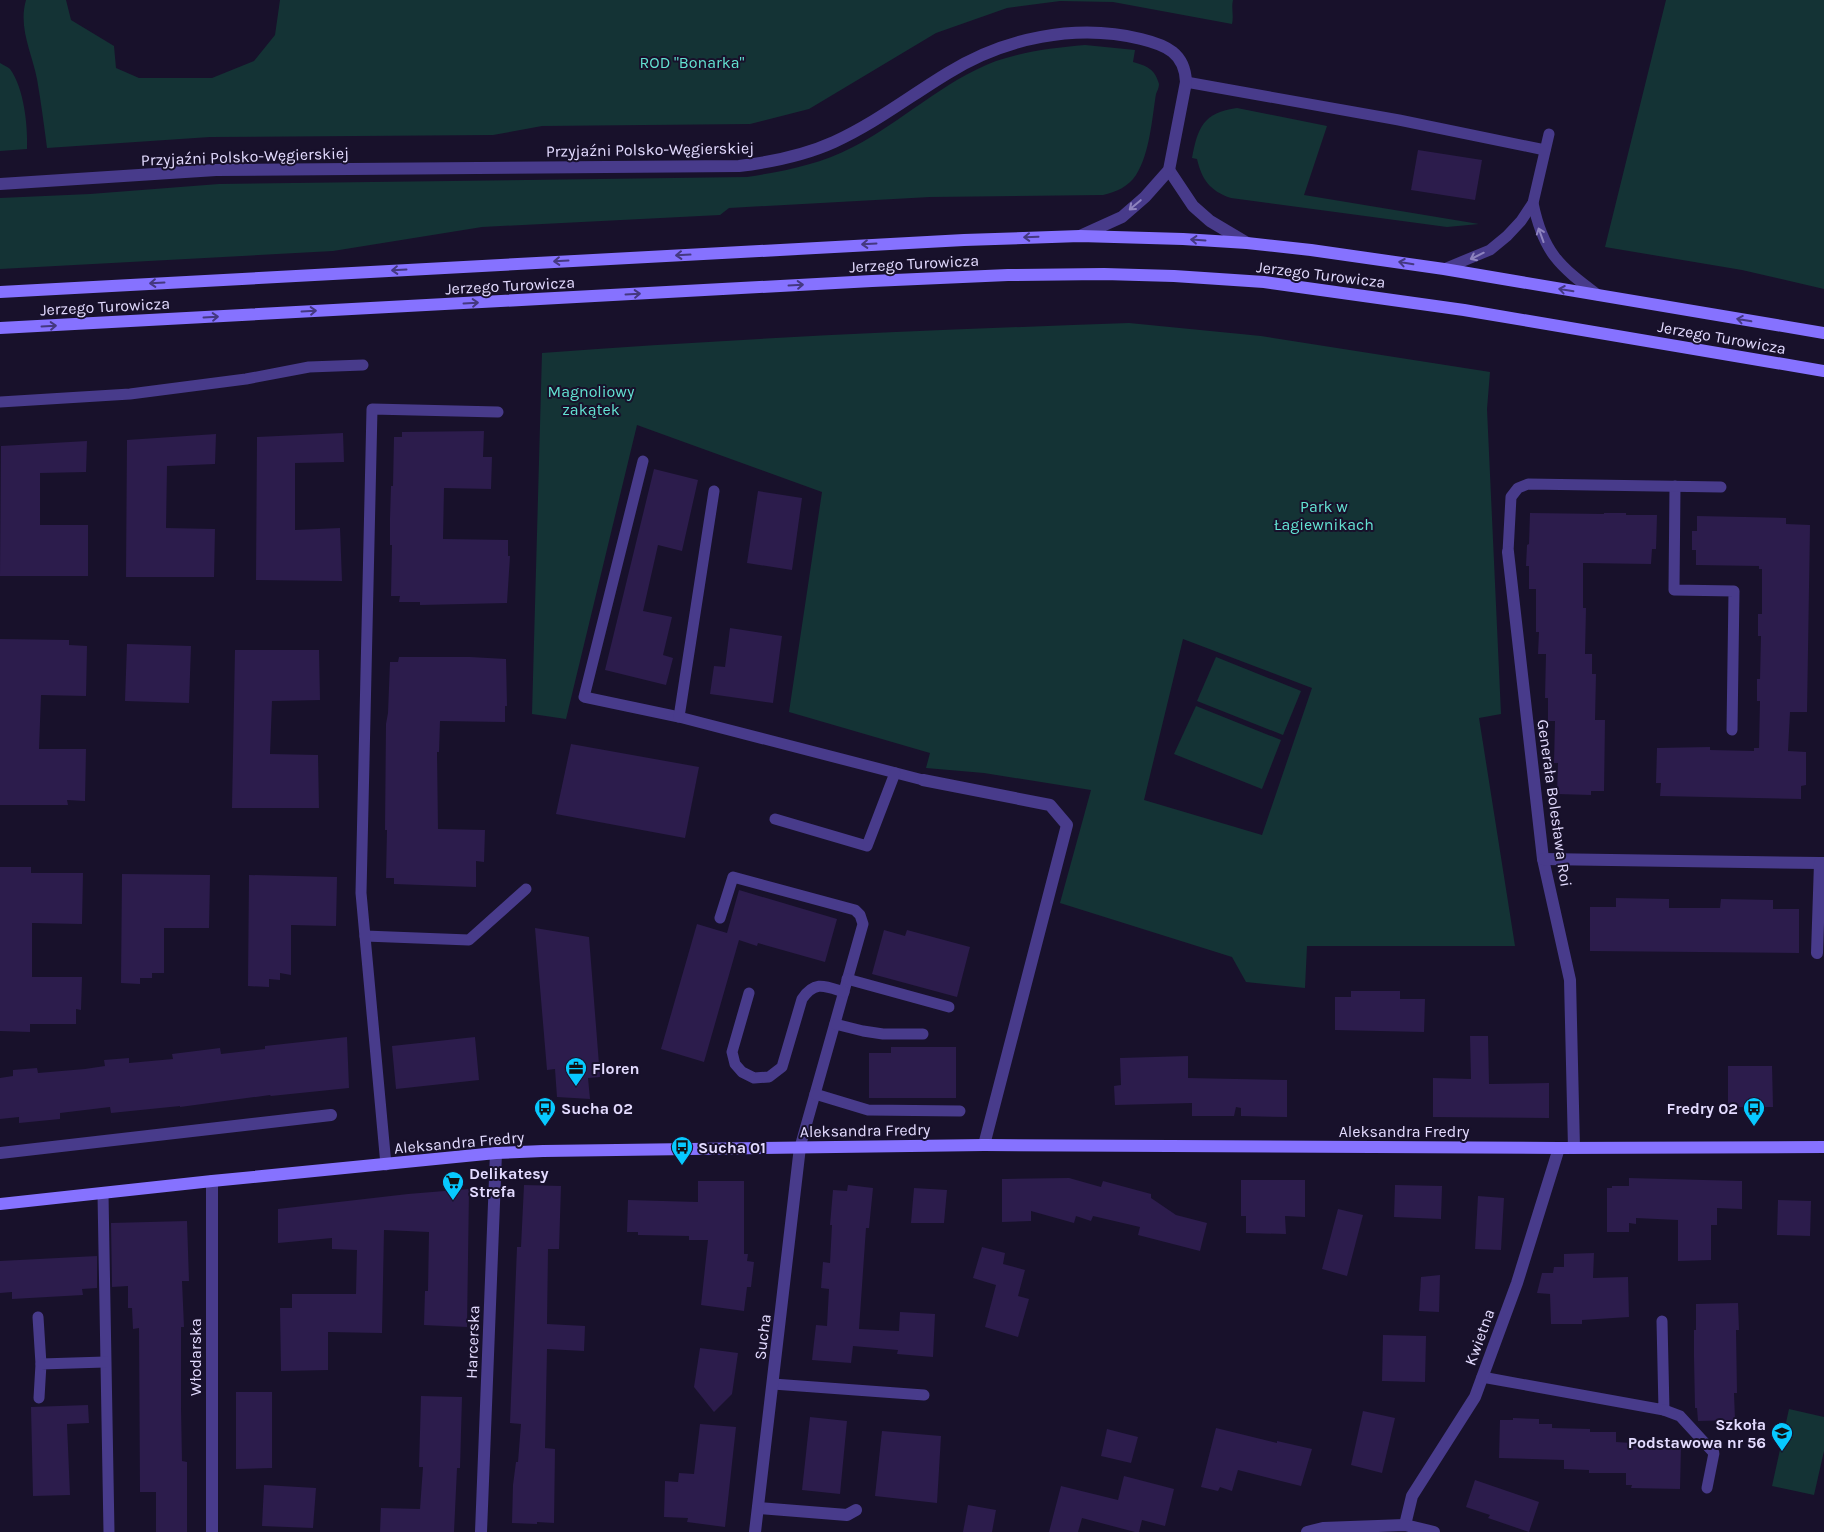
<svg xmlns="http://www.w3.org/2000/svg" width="1824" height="1532" viewBox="0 0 1824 1532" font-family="Karla,sans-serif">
  <rect width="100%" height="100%" fill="#18112b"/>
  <g fill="#143335" fill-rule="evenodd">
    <path d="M26,0H66L71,20L114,46L116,68L139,78H212L254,61L275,35L280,0H1233C1231,8 1234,15 1232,24L1113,2L1060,1L1007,8L936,33L809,109L750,124L542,126L493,135L210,137L47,148C44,125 41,102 37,79C32,53 18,28 26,0Z"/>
    <polygon points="1666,0 1824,0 1824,289 1742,270 1605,247"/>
    <path d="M1085,45L1135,50L1133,62C1147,66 1155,69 1159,84C1159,88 1157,91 1156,94C1152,118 1150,153 1136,175C1128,187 1116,192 1103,195L930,197L729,208L720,215L482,227L333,251L0,269V198L90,194L219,184L747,177C785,171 818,165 853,147C902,122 943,81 996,61C1025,51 1054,48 1085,45Z"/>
    <path d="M0,63C3,65 8,67 10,69C24,88 28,126 27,149L0,151Z"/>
    <path d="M1237,108L1327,126L1304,195L1479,224L1447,227L1231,198C1210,191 1202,180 1197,159L1192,158C1198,127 1203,113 1237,108Z"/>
    <path d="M1129,323L1261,336L1490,372L1487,409L1501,714L1479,718L1515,946H1307L1305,988L1246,982L1232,957L1060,903L1091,790L984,773L926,768L930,753L789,712L822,492L637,425L566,719L532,714L542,353C737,338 933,330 1129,323ZM1183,639L1312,688L1262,835L1144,800Z"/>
    <polygon points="1216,657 1301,691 1283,735 1197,701"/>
    <polygon points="1196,706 1281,740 1262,789 1174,754"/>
    <polygon points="1789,1409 1824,1417 1824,1451 1814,1495 1772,1486"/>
  </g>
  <g fill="#2c1c4c">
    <polygon points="1418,150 1482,160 1475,200 1411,190"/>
    <polygon points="484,431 483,457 492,457 491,489 444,488 443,539 508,540 508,556 510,556 507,603 420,605 420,602 399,602 400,596 391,596 392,545 390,545 390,518 391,486 393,486 394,437 402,437 402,432"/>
    <polygon points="343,433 344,462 295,463 295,530 340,528 342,581 256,580 257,437"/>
    <polygon points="216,434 215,464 167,466 166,528 215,529 214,577 126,577 127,440"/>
    <polygon points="87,441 86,472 40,473 40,525 88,525 88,576 0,576 1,446"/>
    <polygon points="654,469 698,480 682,551 658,545 643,611 672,617 663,655 673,658 666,685 605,670"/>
    <polygon points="758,491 802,498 792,570 747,563"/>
    <polygon points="1530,513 1604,514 1604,513 1626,513 1626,515 1657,515 1656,549 1652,549 1651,564 1583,563 1583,608 1586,608 1585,654 1592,654 1592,674 1596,674 1595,720 1605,720 1604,791 1591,791 1591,795 1557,794 1558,763 1554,763 1555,721 1548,721 1548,698 1545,698 1546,654 1538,654 1539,632 1536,632 1536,589 1529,589 1529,566 1526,566 1527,545 1529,544"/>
    <polygon points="1697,516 1786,518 1786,524 1810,525 1807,712 1790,712 1788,751 1806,752 1806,785 1801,786 1801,799 1660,796 1661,783 1656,783 1657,748 1710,747 1710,750 1754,751 1754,748 1759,748 1760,701 1757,701 1757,679 1760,679 1761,636 1758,636 1758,614 1762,614 1762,569 1759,569 1759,566 1696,565 1696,550 1692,550 1692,531 1697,531"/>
    <polygon points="730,628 782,636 773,703 710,694 714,666 725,667"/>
    <polygon points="0,639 69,640 69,645 87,646 86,696 41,695 39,749 86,749 85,801 67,800 68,805 0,805"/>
    <polygon points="127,644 191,646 189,703 125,701"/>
    <polygon points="235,650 319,650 320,700 272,701 270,754 318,755 319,808 232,808"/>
    <polygon points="399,657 470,657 506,659 507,706 505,706 505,722 440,721 439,752 437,752 438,829 485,830 484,862 476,861 476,887 394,884 394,878 386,878 387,830 385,830 386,724 388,713 390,662 398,662"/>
    <polygon points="571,744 699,767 685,838 556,814"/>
    <polygon points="0,867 31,867 31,873 83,873 82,924 32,923 32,977 82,977 81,1010 76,1009 76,1024 30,1024 30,1032 0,1031"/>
    <polygon points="122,874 210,875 209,928 164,928 164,973 152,973 152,978 140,978 140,984 121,983"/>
    <polygon points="249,875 337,877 336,926 291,925 291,975 280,973 280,980 269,979 269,987 248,986"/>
    <polygon points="739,890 837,919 825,962 758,943 757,946 739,940 704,1062 661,1049 697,924 727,933"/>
    <polygon points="1616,898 1669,899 1669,908 1720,908 1721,899 1773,900 1773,909 1799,909 1799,953 1590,951 1590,907 1616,907"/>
    <polygon points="535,928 589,937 600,1077 588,1078 590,1099 557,1097 555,1069 547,1070"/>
    <polygon points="884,930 905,936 907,930 970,947 957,997 872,974"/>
    <polygon points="1351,991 1400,991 1400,999 1425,999 1424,1032 1335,1030 1335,997 1351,997"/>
    <polygon points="1470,1036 1488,1036 1489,1084 1549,1083 1549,1118 1433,1117 1433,1078 1471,1079"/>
    <polygon points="347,1037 349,1088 271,1096 270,1095 180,1107 180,1106 111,1113 110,1107 60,1113 60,1119 19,1123 19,1117 0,1119 0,1078 13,1076 13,1070 37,1068 38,1073 85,1069 105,1066 104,1060 129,1058 129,1063 173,1059 172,1054 220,1048 221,1054 265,1049 265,1046"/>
    <polygon points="475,1037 479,1080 396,1089 392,1046"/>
    <polygon points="891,1047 956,1047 956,1098 869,1098 869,1053 891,1053"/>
    <polygon points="1188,1056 1188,1078 1287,1080 1287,1117 1241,1116 1241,1108 1236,1107 1234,1116 1192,1116 1192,1103 1115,1105 1114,1086 1121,1085 1120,1058"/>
    <polygon points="1728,1066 1772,1066 1773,1107 1728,1107"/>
    <polygon points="1069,1178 1101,1187 1103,1181 1151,1194 1151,1198 1176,1215 1207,1223 1200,1251 1138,1235 1140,1227 1093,1216 1091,1221 1076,1216 1074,1223 1031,1211 1031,1221 1002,1222 1002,1179"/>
    <polygon points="1629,1178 1742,1181 1742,1209 1717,1208 1717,1225 1711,1225 1711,1260 1678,1261 1678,1220 1636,1218 1636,1224 1629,1223 1629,1232 1607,1232 1607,1188 1612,1188 1612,1186 1629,1186"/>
    <polygon points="1241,1180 1305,1180 1305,1217 1285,1216 1286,1234 1246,1233 1246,1216 1241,1216"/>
    <polygon points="698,1181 744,1181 744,1254 748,1254 747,1261 754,1262 751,1287 747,1287 744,1311 701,1305 708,1240 689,1240 689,1236 638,1235 638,1232 627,1232 628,1200 698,1202"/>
    <polygon points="524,1185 561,1186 559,1249 548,1249 547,1324 585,1326 584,1351 547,1349 545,1448 555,1449 554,1523 537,1522 537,1524 512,1523 513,1485 516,1462 518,1462 521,1424 510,1423 517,1247 521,1247"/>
    <polygon points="848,1185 873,1188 869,1228 866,1228 859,1329 899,1331 900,1312 935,1314 933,1357 897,1354 898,1350 853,1346 851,1363 812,1360 816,1325 827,1326 829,1289 821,1288 823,1262 830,1263 832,1225 830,1225 833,1190 847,1191"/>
    <polygon points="1395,1185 1442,1186 1441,1219 1394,1217"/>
    <polygon points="914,1188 947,1190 944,1223 911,1223"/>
    <polygon points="469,1189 467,1327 424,1325 425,1291 428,1291 429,1232 384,1230 382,1333 328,1332 328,1370 281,1371 280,1308 292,1308 292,1294 356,1294 357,1250 332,1249 332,1238 278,1243 278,1209 408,1194"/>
    <polygon points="1478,1196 1504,1198 1501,1250 1475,1249"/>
    <polygon points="1778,1200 1811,1201 1810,1236 1777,1235"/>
    <polygon points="1338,1209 1363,1215 1347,1276 1322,1269"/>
    <polygon points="187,1221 189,1281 182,1281 184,1327 181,1327 181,1408 182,1461 187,1462 187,1532 156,1532 156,1492 140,1492 139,1328 133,1329 132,1308 128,1308 128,1286 112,1287 111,1223"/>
    <polygon points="982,1247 1005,1253 1003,1264 1025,1270 1018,1296 1029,1299 1018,1337 985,1327 996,1285 973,1278"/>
    <polygon points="1594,1253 1593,1278 1628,1277 1629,1317 1582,1320 1582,1324 1551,1324 1550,1294 1537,1293 1542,1273 1553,1273 1554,1267 1564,1267 1564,1254"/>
    <polygon points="97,1256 97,1288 82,1289 83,1295 12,1299 12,1292 0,1293 0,1261"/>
    <polygon points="1440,1275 1439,1312 1419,1311 1421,1277"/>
    <polygon points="1738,1303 1739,1330 1736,1330 1737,1393 1734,1393 1735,1420 1698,1421 1697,1408 1695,1408 1694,1357 1694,1330 1696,1330 1696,1304"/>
    <polygon points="1383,1335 1426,1336 1425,1382 1382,1381"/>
    <polygon points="700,1348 738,1353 732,1394 714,1412 694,1387"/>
    <polygon points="236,1392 272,1392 272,1468 236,1469"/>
    <polygon points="421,1396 462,1397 460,1468 457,1468 454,1532 380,1532 381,1508 420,1509 423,1467 419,1467"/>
    <polygon points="88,1405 89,1423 67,1424 70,1495 33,1496 31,1407"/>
    <polygon points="1363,1411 1395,1418 1382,1473 1351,1465"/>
    <polygon points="810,1417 847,1421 840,1494 802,1490"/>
    <polygon points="1513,1418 1539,1419 1539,1424 1552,1424 1552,1428 1590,1429 1590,1432 1616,1432 1616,1442 1681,1446 1680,1489 1631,1488 1632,1485 1626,1485 1626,1473 1589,1473 1589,1470 1564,1469 1564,1460 1499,1458 1500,1420 1513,1420"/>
    <polygon points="700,1424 736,1427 725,1527 687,1522 688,1518 664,1517 665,1481 678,1482 679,1473 694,1474"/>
    <polygon points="1216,1428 1277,1443 1277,1441 1312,1449 1301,1486 1238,1470 1232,1491 1220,1487 1218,1491 1201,1487"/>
    <polygon points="1107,1429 1138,1437 1131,1463 1101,1456"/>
    <polygon points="882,1431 941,1436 937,1503 875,1496"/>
    <polygon points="1124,1476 1174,1489 1165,1526 1142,1520 1139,1532 1135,1532 1082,1518 1078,1532 1049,1532 1061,1486 1118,1500"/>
    <polygon points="1475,1480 1539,1502 1529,1532 1488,1518 1490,1515 1466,1507"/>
    <polygon points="264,1485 316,1488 313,1528 262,1526"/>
    <polygon points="968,1505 996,1510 992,1532 963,1532"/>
  </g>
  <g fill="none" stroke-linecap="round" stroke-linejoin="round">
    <g stroke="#483b8b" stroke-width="11">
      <polyline points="1186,82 1399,120 1545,150"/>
      <path d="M1533,203C1543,252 1559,266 1598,295"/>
      <polyline points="1444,269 1490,250 1507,236 1521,221 1533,203 1549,134"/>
      <polyline points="0,402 130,394 246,379 309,367 363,365"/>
      <polyline points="643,461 584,697 679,717 923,780"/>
      <polyline points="1675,486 1674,590 1734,591 1732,730"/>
      <polyline points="1508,552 1511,497 1518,488 1528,484 1721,487"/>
      <polyline points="679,717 714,491"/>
      <polyline points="775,819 867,846 895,773"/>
      <polyline points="720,918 733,877 855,910 860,915 863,924 800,1147"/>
      <polyline points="365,936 469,940 526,889"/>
      <polyline points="847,979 949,1007"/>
      <path d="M749,993L732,1052L735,1064L742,1072L754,1078L769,1077L782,1067L802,999C815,980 825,986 844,992"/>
      <polyline points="835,1024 863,1031 883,1034 923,1034"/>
      <polyline points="815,1094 868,1110 960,1111"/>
      <polyline points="386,1165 361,893 372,409 498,412"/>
      <polyline points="103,1194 109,1532"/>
      <polyline points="38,1317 41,1364"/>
      <polyline points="1482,1377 1664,1410 1662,1321"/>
      <polyline points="773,1384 924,1395"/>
      <polyline points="39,1398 41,1364 105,1362"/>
      <polyline points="1664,1410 1680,1416 1714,1453 1707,1488"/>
    </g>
    <g stroke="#483b8b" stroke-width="12">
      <polyline points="1169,170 1193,206 1210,221 1247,243"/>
      <path d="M0,184L216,170L739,166C772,162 803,156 834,142C874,124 910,96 948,73C1004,38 1076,23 1141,39C1166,45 1185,53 1186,82L1169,170L1145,197L1122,217L1080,236"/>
      <polyline points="1508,552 1543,859 1570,980 1574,1148"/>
      <polyline points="923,780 1050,805 1067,825 984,1145"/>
      <polyline points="1543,859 1820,863"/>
      <polyline points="1817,953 1820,863 1824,863"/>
      <polyline points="0,1153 331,1115"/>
      <polyline points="212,1181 212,1532"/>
      <polyline points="758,1508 847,1515 856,1510"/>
      <polyline points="1405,1525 1412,1496 1475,1397 1517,1283 1559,1148"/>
      <polyline points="481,1532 496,1153"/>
      <polyline points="755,1532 800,1147"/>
      <polyline points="1307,1532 1323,1528 1405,1525 1434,1532"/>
    </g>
    <g stroke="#8672ff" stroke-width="12">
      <polyline points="0,292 964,240 1080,236 1183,239 1247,243 1311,250 1444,269 1824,333"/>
      <polyline points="0,328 872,281 1008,275 1104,274 1174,276 1264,282 1464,310 1824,371"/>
      <polyline points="0,1204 212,1181 496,1153 543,1151 984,1145 1559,1148 1824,1147"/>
    </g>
  </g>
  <defs><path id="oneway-shaft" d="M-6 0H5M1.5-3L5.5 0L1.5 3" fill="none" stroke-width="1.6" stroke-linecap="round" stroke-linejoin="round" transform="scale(1.25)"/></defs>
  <g stroke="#8e83bf">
    <use href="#oneway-shaft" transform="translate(1135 205) rotate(140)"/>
    <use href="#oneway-shaft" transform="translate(1541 235) rotate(-110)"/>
    <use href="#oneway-shaft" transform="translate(1477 256) rotate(154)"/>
  </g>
  <g stroke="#443880">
    <use href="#oneway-shaft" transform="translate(1031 237) rotate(178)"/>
    <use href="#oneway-shaft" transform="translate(1198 240) rotate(-176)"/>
    <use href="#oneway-shaft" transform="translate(869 244) rotate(177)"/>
    <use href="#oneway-shaft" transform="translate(683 255) rotate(177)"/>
    <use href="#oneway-shaft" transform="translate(561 261) rotate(177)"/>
    <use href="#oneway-shaft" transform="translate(1406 263) rotate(-171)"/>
    <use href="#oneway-shaft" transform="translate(399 270) rotate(177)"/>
    <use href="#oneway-shaft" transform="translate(157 283) rotate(177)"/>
    <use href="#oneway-shaft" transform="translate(796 285) rotate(-3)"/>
    <use href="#oneway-shaft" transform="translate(1566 290) rotate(-171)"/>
    <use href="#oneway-shaft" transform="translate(633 294) rotate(-3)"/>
    <use href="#oneway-shaft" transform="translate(471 303) rotate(-3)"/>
    <use href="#oneway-shaft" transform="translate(309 311) rotate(-3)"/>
    <use href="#oneway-shaft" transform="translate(211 317) rotate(-3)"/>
    <use href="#oneway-shaft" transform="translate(1744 320) rotate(-170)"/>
    <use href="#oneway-shaft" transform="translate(49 326) rotate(-3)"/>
  </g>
  <defs>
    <g id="office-pin" transform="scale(1.125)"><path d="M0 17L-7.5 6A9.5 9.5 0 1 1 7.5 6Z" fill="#07c9ff" stroke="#18112b"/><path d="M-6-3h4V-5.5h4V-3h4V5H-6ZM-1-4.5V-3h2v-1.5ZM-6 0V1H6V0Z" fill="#111"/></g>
    <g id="bus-pin" transform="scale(1.125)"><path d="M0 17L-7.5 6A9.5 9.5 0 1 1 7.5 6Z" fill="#07c9ff" stroke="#18112b"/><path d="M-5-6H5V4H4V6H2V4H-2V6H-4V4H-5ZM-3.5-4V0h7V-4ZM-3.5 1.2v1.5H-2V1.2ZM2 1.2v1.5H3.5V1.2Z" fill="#111"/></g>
    <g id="supermarket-pin" transform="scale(1.125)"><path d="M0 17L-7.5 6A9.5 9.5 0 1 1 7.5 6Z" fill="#07c9ff" stroke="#18112b"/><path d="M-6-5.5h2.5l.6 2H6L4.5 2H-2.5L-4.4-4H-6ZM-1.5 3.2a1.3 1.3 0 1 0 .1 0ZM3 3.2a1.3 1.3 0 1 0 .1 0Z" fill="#111"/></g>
    <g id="school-pin" transform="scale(1.125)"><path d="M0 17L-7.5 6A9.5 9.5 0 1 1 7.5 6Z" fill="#07c9ff" stroke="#18112b"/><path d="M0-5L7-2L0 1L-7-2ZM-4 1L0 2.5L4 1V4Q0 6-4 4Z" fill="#111"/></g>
  </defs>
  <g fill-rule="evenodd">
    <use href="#office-pin" x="576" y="1068"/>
    <use href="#bus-pin" x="545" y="1108"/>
    <use href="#bus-pin" x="1754" y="1108"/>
    <use href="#bus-pin" x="682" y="1147"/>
    <use href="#supermarket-pin" x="453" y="1182"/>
    <use href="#school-pin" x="1782" y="1433"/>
  </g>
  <g text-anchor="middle" stroke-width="4" stroke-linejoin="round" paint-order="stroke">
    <g font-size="16" fill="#63e2d2" stroke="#18112b">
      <text x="692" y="68">ROD "Bonarka"</text>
      <text x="591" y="397">Magnoliowy<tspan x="591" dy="18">zakątek</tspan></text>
      <text x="1324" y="512">Park w<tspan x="1324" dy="18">Łagiewnikach</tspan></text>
    </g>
    <g font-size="16" fill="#e3dbff" stroke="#18112b">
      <text transform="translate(650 149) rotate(-1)" y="6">Przyjaźni Polsko-Węgierskiej</text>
      <text transform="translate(245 156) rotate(-2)" y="6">Przyjaźni Polsko-Węgierskiej</text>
      <text transform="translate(914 263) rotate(-3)" y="6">Jerzego Turowicza</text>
      <text transform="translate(1321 274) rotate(7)" y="6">Jerzego Turowicza</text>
      <text transform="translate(510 285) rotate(-3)" y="6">Jerzego Turowicza</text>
      <text transform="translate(105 306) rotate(-3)" y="6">Jerzego Turowicza</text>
      <text transform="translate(1722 337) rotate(10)" y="6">Jerzego Turowicza</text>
      <text transform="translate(1555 803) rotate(82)" y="6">Generała Bolesława Roi</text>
      <text transform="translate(865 1130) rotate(-1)" y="6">Aleksandra Fredry</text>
      <text x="1404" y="1137">Aleksandra Fredry</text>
      <text transform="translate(459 1142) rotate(-5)" y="6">Aleksandra Fredry</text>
      <text transform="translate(762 1337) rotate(-83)" y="6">Sucha</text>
      <text transform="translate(1479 1337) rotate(-70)" y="6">Kwietna</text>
      <text transform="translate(472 1342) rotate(-88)" y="6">Harcerska</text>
      <text transform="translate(195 1357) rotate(-90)" y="6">Włodarska</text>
    </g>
    <g font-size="16" font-weight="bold" fill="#e3dbff" stroke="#18112b" text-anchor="start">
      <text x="592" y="1074">Floren</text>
      <text x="561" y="1114">Sucha 02</text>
      <text x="1738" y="1114" text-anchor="end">Fredry 02</text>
      <text x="698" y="1153">Sucha 01</text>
      <text x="469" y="1179">Delikatesy<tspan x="469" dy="18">Strefa</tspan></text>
      <text x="1766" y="1430" text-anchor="end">Szkoła<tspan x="1766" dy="18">Podstawowa nr 56</tspan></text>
    </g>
  </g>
</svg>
